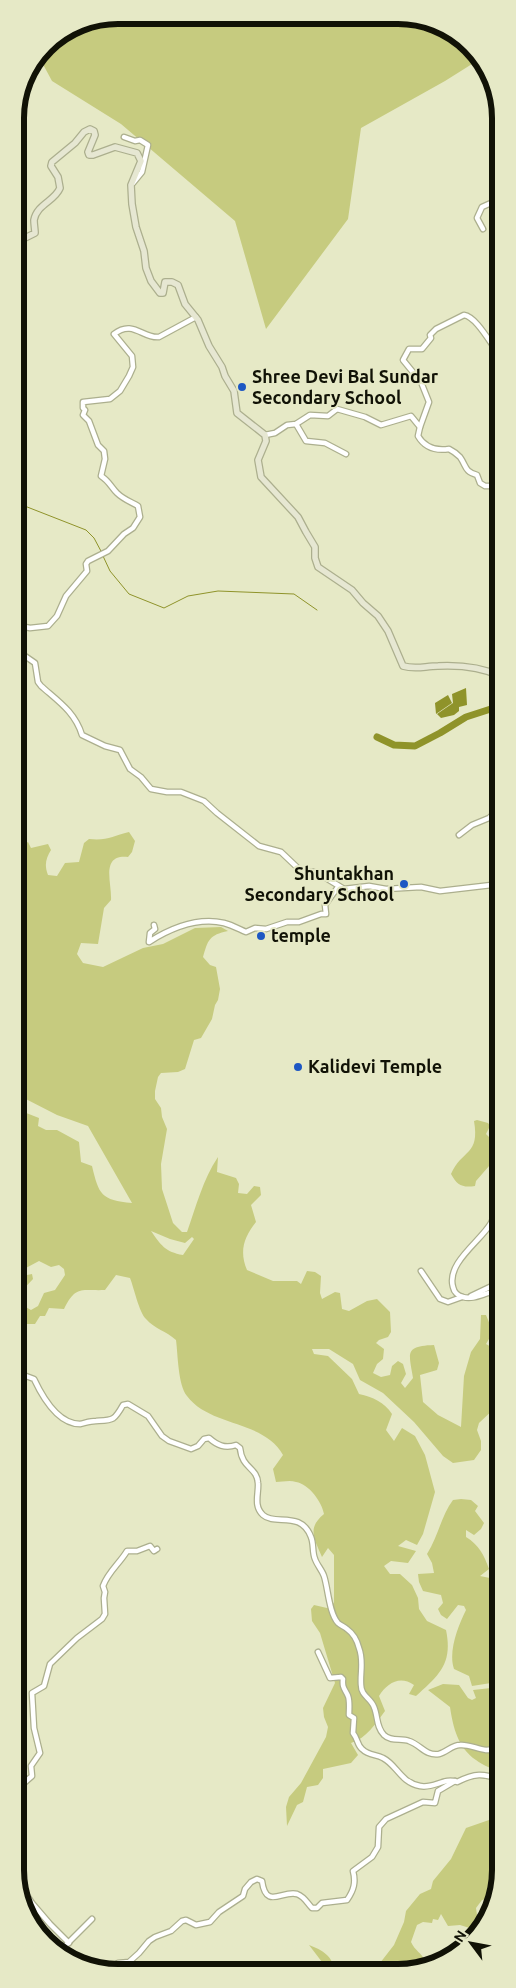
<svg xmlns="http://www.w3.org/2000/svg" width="516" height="1988" viewBox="0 0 516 1988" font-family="Ubuntu,sans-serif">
  <rect width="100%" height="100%" fill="#e6e9c6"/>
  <g fill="#c6cb7f" fill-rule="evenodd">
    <polygon points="117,15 419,17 475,50 480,59 445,81 361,128 348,219 266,329 235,221 121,124 52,81 38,55 45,45 79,23"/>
    <path d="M129,832L135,841L132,852L128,857C100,854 112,883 111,900L104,908L98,944L81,943L77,954L83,963L103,967L143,948L163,944L195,928L221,927L228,931C209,935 208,940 203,957L210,965L216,967L220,989L218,1000L215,1005L212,1019L201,1038L194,1040L185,1069L178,1072L161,1073L158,1077L155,1091V1099L161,1108L162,1117L167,1129L161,1164L162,1189L173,1223L182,1232H187C196,1207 203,1179 218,1157L217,1172L236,1178L239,1184L238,1193L247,1194L254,1186L260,1187L261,1195L251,1205L256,1222C244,1237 239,1251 247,1270L273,1281H297L301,1284L307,1271L315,1272L321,1276L320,1293L322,1299L335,1292L340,1293L342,1309L349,1311L367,1301L377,1299L390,1312L391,1332L388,1337L379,1340L376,1343L384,1349L383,1359L377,1364L373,1373L381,1377L390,1375L392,1366L398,1361L403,1364L406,1374L401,1383L405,1388L413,1378C409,1353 404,1346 434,1345L439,1363L437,1370L420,1375L423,1402L438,1415L461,1427L464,1376L471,1352L480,1339L481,1315H486L493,1332L486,1344L493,1348L497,1356L489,1366L491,1376L500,1380L493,1403L497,1406L479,1423L477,1430L481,1441V1450L474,1460L453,1463L443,1456L414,1422L383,1393L360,1380L353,1364L329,1349H312L314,1354L328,1356L352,1379L359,1394C373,1397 384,1402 392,1414L386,1430L394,1441L402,1428L415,1436L425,1455L435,1492L423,1534L417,1545L406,1540L398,1546L416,1551L408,1563L391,1561L384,1566L390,1574H400L412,1585L418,1598L419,1609L427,1621L446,1630C453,1664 439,1675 416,1696L409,1694L414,1685C400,1675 387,1683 379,1696L385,1711C375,1724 367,1738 351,1743L358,1755L351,1763L323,1769V1778L318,1785L307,1787L303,1802L297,1805L287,1826L286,1807L289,1797L301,1783L326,1737L328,1727L324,1717L323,1708L335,1683L320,1633L312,1621L311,1609L314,1605L327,1608L334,1603V1555L328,1548L322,1557C314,1538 307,1528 324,1514C322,1502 309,1484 296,1482C290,1480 282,1482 276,1482L273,1469L283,1455C264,1420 210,1427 187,1396C178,1385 178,1355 176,1340C166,1331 155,1329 146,1319C139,1312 134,1288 130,1278L116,1275L105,1290C81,1291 76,1285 64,1309L49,1308L45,1316H40L35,1324H18L16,1326V1308L22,1305L31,1310L38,1306L44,1293L55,1290L65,1275L64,1269L59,1265L51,1267L39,1261L24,1269L22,1273L27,1275L32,1274L33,1279L16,1297V1250L20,1246L23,1239L18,1235H16V1109L39,1118L38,1126L46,1130H57L79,1142L81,1162L92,1166C99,1195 101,1200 132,1203L88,1126L57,1115L16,1094V849L28,842L31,848L48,844L51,850C46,858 44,865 48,875L57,876L65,863L79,862L84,843L89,839C107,841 113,836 129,832ZM151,1231L170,1239L185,1243L192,1237L194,1239L183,1255C165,1252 161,1245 151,1231Z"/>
    <path d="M477,1120L488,1123L490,1126L486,1134L493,1141L496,1158L476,1181L475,1186C462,1188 457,1185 451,1174C462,1149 480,1156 474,1121Z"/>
    <path d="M461,1499L471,1500L478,1506L475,1511L484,1523L481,1529L474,1535L466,1530V1537C479,1545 484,1555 489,1569L480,1576L490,1578L497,1584L499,1591V1621L494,1638L493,1652L501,1664V1689L491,1683L472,1686L469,1676L454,1669C448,1652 458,1626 466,1610L464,1606L458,1605L447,1619L441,1615L438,1609L443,1603L441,1595L423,1591L419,1582L418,1574L434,1573L432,1563L427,1554C438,1537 441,1516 453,1500Z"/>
    <path d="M443,1684L459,1685L468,1698L472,1700L476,1698L473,1690L491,1688L501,1694V1773C493,1768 483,1766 476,1760C458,1748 453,1727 450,1707L428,1690Z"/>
    <path d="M499,1802H501V1818L496,1831L493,1854L501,1857V1877L492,1898L482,1900L476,1908L478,1922L476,1930L460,1925L448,1926L441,1914L438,1920L433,1919L432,1923L423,1922L417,1925L411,1942C415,1951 422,1953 425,1961L423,1969L412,1972H373L394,1945L404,1922L406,1911L420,1894L431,1889L433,1881L451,1859L466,1828L489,1820Z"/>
    <path d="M309,1945C322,1950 334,1956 334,1972H325L322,1962Z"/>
  </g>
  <g fill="#8f932a">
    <polygon points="466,688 467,705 459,707 459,711 454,715 441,718 437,714 453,703 452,694"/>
    <polygon points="448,695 452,703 436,714 435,703"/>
  </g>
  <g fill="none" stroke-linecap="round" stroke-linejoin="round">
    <g stroke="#8f932a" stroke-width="1">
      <polyline points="15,498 17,503 86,530 94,538 102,553"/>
      <polyline points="103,556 110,571 129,594 164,608 188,596 218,591 294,594 317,610"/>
    </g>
    <polyline stroke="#8f932a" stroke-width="7" points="377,737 394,745 415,746 440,733 466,717 500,706"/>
    <g stroke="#acaf8e" stroke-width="7">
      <g id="street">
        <polyline points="124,137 135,141 140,140 148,145 142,172 133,183"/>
        <polyline points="483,229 477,218 482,207 500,199"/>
        <polyline points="296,424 306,441 325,443 346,454"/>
        <path d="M420,427L429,402L421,382L403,360L409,349H422L431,338L430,335L436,329L464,315C477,317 491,345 500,355"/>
        <path d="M265,435L275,433L287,425L296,424L310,415L328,416L337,409L365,417L381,425L411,416L420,427L418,436C425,448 436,451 449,449C453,451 457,454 460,457C467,467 464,471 477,475L480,483L485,486H494L500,480"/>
        <path d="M15,625L30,628L48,626L57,616L66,596L87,571L86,564L88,561L108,551L124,534L133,528L140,517L138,506C131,502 123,499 117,493C111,487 109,481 101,476L105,459L104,451L98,445L89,421L83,415L85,410L83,408V402L110,399L120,391L129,376L133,367L132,356L114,334C133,319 143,339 159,337L196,317"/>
        <path d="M15,652L22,654L35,663L38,682L41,686C58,701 75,712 82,735L105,746L120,750L130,769L141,777L151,789L167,792H181L204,801L217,813L259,846L281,852L301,871L316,872L344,889L369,886L386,889L421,887L440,891L500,884"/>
        <polyline points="459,835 472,825 489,818 500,808"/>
        <path d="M154,925L155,929L150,933L149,942C171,928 197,917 224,923C232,925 239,929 246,932L255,928L266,929L287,922H299L321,914H326L325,905L338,887"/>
        <polyline points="500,1139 497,1149 501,1155"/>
        <path d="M501,1185C497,1198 498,1211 491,1223C481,1241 446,1263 453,1287C454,1292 458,1296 463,1297C476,1301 489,1289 501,1292"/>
        <polyline points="421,1271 440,1299 448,1302 462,1297"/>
        <polyline points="471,1296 492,1286 501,1287"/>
        <path d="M16,1378L26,1376L34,1379C42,1396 58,1424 80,1424C85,1423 90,1421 96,1421C113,1420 114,1421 123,1405L128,1404L148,1416L162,1436L169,1441L191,1449L198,1446L204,1439L209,1438C217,1445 225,1449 236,1445L240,1448C242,1469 257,1467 258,1483C259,1493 253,1506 263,1515C275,1526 301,1510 311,1537C314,1544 312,1552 315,1559C317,1565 322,1570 324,1576C328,1588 329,1613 338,1623C340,1625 345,1627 347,1629C354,1634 357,1640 359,1648C364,1661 360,1672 361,1685C361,1696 371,1698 374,1707C378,1716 376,1727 384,1735C391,1742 401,1738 409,1741C421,1745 425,1756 439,1754C447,1752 452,1745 460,1745C468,1744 477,1749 486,1750C491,1750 496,1749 501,1748"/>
        <path d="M318,1652L330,1678L341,1677L343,1679C342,1688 345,1689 348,1696C350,1701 349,1709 349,1715L354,1718L353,1733C358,1739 357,1745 362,1749C369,1756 376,1754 383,1758C397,1765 400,1782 420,1786C434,1789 444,1777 457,1782C475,1773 483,1773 501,1780"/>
        <path d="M16,1790L32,1776L31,1766L40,1753L34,1728L32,1693L44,1686L50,1664L77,1638L102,1619L105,1614L104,1598L105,1592L103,1586C108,1572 120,1563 127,1551H137L150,1546L154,1551L157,1549"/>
        <polyline points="16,1879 32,1903 50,1924 69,1943"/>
        <polyline points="60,1951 92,1919"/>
        <path d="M105,1971L118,1963L129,1962L139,1953L149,1941L155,1937L171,1931L182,1921L186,1920L196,1925L210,1922L219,1912L243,1896L245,1889L251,1882L257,1879L262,1881C266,1910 282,1890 297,1894C305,1897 307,1903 312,1908H317L322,1903L347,1900C354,1890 356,1882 353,1871L372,1857L378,1847L379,1827L386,1819L423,1802L435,1803L438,1791L455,1781"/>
      </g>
    </g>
    <g stroke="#acaf8e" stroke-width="8">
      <path id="secondary" d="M15,238H25L35,233C35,229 34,225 34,220C37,204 55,201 60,188L58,177L51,166L52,162L75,143L84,132L90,129L94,131L95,135L88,152L89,155H93L115,147L137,153L141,161L131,185L132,204L136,227L144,251L146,268L151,281L160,293H163L165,282H172L178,285L185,304L198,320L209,346L222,367L225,376L234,391L237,413L265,435L266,441L258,460L261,477L298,517L306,532L315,547V558L318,567L352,590L363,603L378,616L388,631L403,666C416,670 425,666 438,666C459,665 481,667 500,676"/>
    </g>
    <use href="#street" stroke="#fff" stroke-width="4.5"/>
    <use href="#secondary" stroke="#e6e7d2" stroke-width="5.5"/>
  </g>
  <g fill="#1d57c3" stroke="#e6e9c6" stroke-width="2">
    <circle cx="242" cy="387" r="5"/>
    <circle cx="404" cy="884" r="5"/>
    <circle cx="261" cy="936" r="5"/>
    <circle cx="298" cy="1067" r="5"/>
  </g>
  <g text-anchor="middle" stroke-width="4" stroke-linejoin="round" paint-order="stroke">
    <g font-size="18" font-weight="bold" fill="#111206" stroke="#e6e9c6" text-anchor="start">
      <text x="252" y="383">Shree Devi Bal Sundar<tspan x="252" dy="21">Secondary School</tspan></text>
      <text x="394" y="880" text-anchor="end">Shuntakhan<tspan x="394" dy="21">Secondary School</tspan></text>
      <text x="271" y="942">temple</text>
      <text x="308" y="1073">Kalidevi Temple</text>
    </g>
  </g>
  <path d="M0 0H516V1988H0ZM118 24H398A94 94 0 0 1 492 118V1870A94 94 0 0 1 398 1964H118A94 94 0 0 1 24 1870V118A94 94 0 0 1 118 24Z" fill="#e6e9c6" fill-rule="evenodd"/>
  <path fill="none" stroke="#111206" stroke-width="6" d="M118 24H398A94 94 0 0 1 492 118V1870A94 94 0 0 1 398 1964H118A94 94 0 0 1 24 1870V118A94 94 0 0 1 118 24Z"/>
  <g transform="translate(471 1943) rotate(302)" stroke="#e6e9c6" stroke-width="4" paint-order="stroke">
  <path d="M0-4L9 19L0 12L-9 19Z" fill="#111206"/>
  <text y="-8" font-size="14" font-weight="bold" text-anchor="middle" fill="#111206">N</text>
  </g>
</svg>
